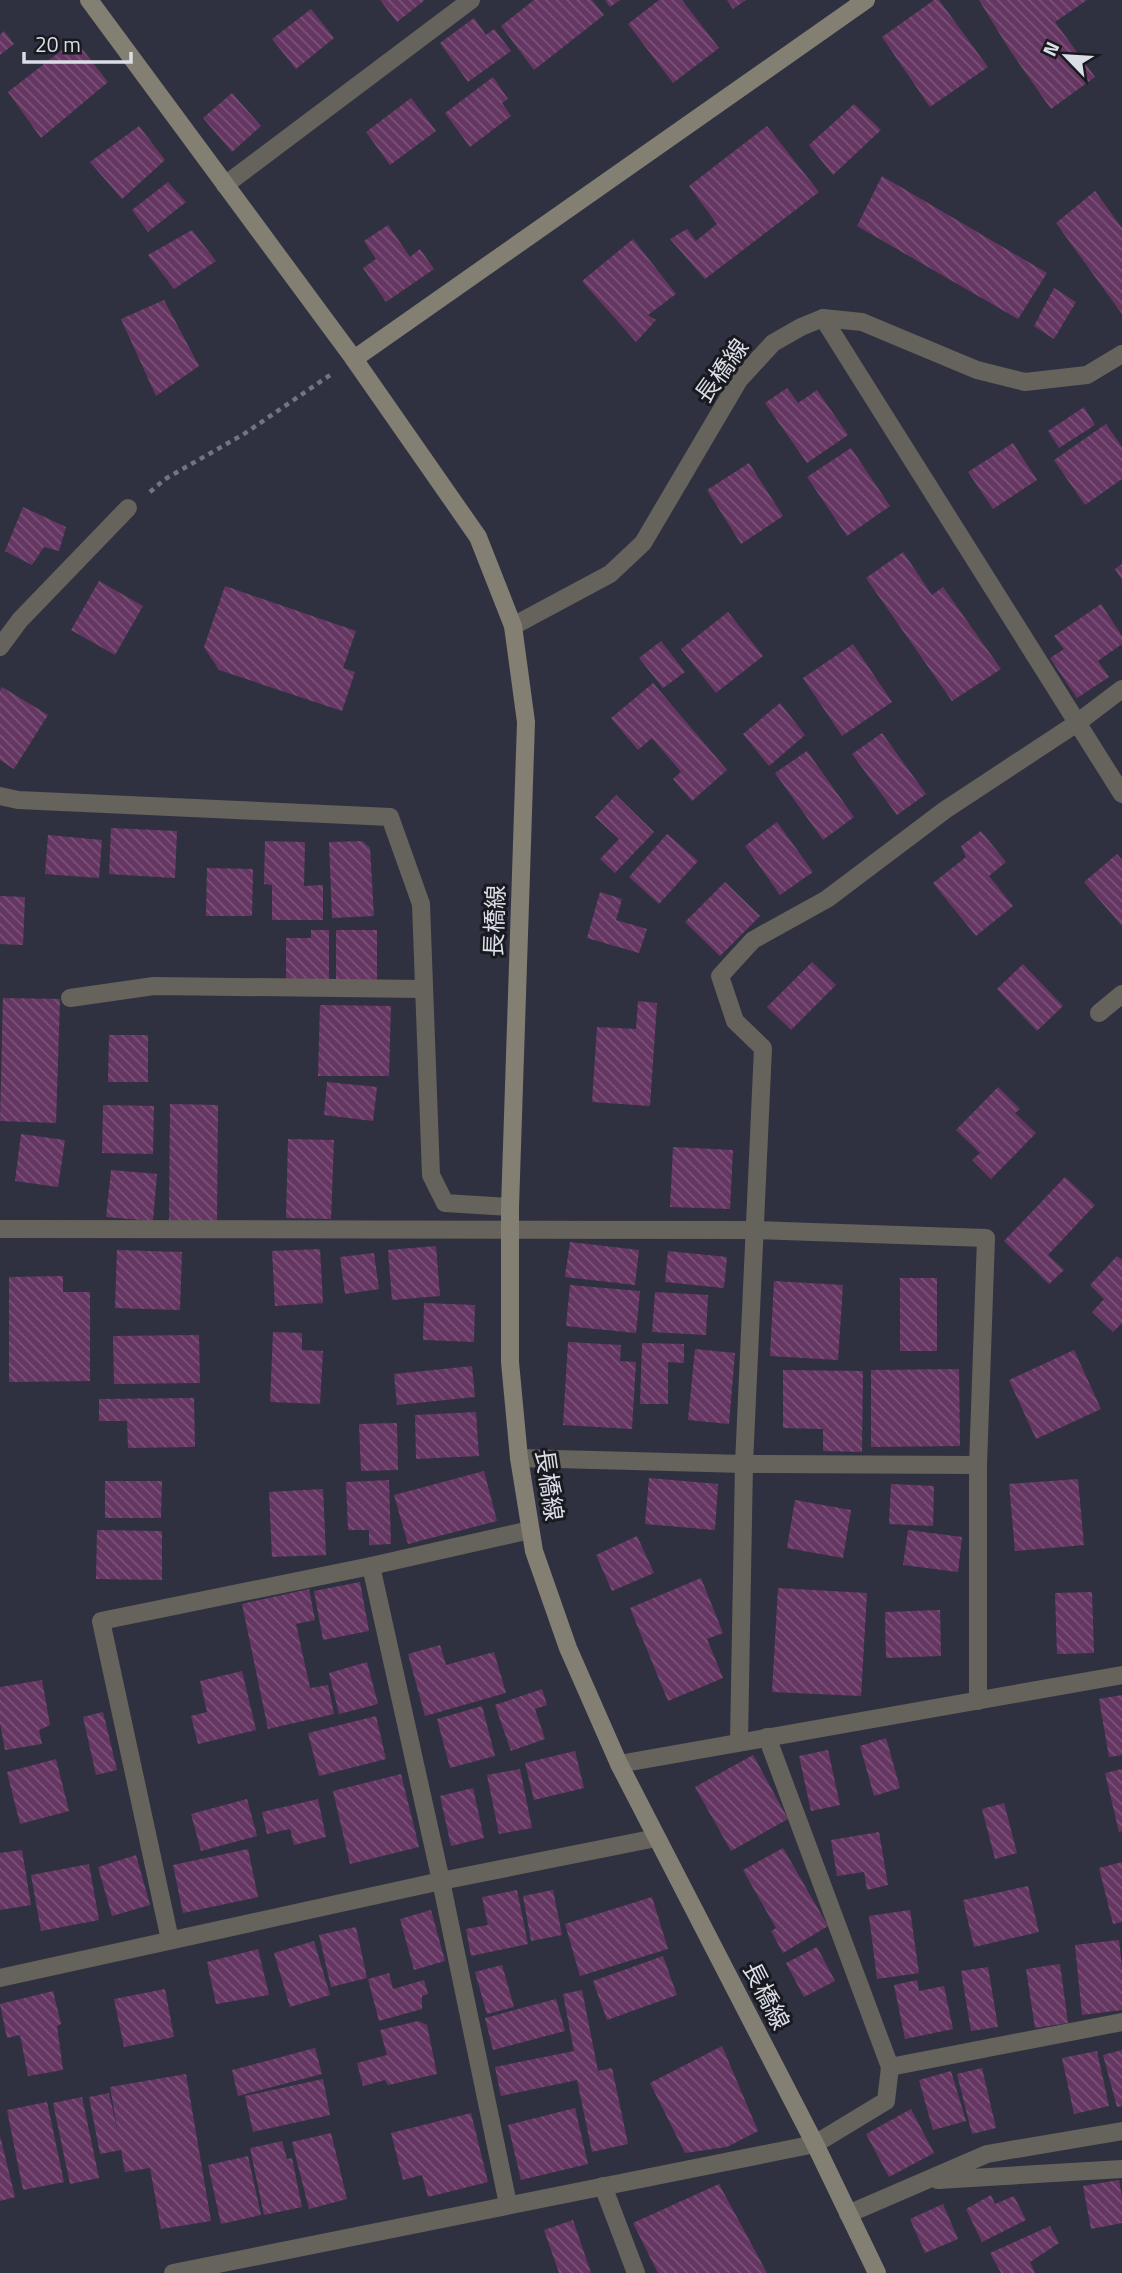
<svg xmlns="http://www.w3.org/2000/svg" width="1122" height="2273" viewBox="0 0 1122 2273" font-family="'Titillium Web','Noto Sans JP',sans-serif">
  <defs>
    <pattern id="building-back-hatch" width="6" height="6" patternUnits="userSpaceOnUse" patternTransform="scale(1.75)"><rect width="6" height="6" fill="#653662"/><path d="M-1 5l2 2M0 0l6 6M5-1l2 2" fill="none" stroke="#7a5378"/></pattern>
  </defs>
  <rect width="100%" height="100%" fill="#2f3140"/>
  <g fill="url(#building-back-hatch)">
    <polygon points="380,0 425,0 397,22"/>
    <polygon points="534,0 592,0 604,15 534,70 501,26"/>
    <polygon points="605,0 620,0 610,7"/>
    <polygon points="659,0 682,0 719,48 673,83 628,24"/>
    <polygon points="727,0 746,0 733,9"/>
    <polygon points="934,0 939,0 988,67 930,107 882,37"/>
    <polygon points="979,0 1087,0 1055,22 1095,77 1051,109 1009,49"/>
    <polygon points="311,9 334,38 296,69 272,39"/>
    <polygon points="474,18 486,35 494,29 511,51 468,82 440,43"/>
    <polygon points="4,31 14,44 0,55 0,35"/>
    <polygon points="75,40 108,82 41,138 8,92"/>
    <polygon points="493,77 508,99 502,103 511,116 470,147 445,113"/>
    <polygon points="232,93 261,126 232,152 203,118"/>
    <polygon points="411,98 436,131 390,165 366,132"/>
    <polygon points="854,104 881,130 833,175 809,145"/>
    <polygon points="139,126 165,160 122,199 90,162"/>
    <polygon points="767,126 819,192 705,279 670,239 687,229 696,241 717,224 689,186"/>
    <polygon points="882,176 1047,273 1018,319 857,226"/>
    <polygon points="168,182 186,202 148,232 132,210"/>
    <polygon points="1095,191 1122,228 1122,314 1056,223"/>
    <polygon points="388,225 410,257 420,249 434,269 386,302 363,268 376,259 364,241"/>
    <polygon points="192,230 216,261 174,289 148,255"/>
    <polygon points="633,239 676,294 648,315 656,320 636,342 582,281"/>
    <polygon points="1054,288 1076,302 1054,339 1034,326"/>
    <polygon points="164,300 199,366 156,396 121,319"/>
    <polygon points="787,388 798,403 817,390 848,435 807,463 765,403"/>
    <polygon points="1084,407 1095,425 1059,448 1048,431"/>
    <polygon points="1106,424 1122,447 1122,479 1085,505 1054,460"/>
    <polygon points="1013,443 1037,480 993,509 968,472"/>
    <polygon points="851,448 890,506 847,536 807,477"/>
    <polygon points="749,463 783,516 741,544 707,490"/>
    <polygon points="23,507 66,527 59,551 44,547 32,565 5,551"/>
    <polygon points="903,552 932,595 943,587 1001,669 952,701 866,578"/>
    <polygon points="1122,564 1122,580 1115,569"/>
    <polygon points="99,581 143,606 115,655 71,630"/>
    <polygon points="225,586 356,631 343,668 355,672 342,711 219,670 204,647"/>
    <polygon points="1101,604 1122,636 1122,644 1098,661 1109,677 1077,698 1050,658 1064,649 1054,636"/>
    <polygon points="728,612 763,656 716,693 681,649"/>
    <polygon points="661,641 685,672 663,688 639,658"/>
    <polygon points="853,644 892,702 842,736 803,678"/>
    <polygon points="653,683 727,770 692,801 673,779 681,772 652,738 638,750 611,718"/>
    <polygon points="2,687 48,715 14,769 0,760 0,690"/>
    <polygon points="780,703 805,735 769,766 743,734"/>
    <polygon points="882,733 926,794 897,815 852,754"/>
    <polygon points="807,751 854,817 823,840 775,773"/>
    <polygon points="616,795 654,832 615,873 600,859 619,839 595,817"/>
    <polygon points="777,822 813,872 780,895 745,846"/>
    <polygon points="111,828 177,831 175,878 109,874"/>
    <polygon points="981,831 1006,862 989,876 1013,906 976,936 933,883 966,857 961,846"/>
    <polygon points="667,834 698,861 659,904 629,877"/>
    <polygon points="48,835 102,840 99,878 45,874"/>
    <polygon points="265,841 305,842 304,886 323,885 323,920 272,920 272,885 264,884"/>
    <polygon points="362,841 370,848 374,916 332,918 329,842"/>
    <polygon points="1117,854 1122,860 1122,926 1084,882"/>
    <polygon points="207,868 253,869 252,916 206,916"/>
    <polygon points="725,882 760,916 720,956 685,922"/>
    <polygon points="600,892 622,899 616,920 647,929 639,953 587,938"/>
    <polygon points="0,896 25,897 23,945 0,944"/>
    <polygon points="311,930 329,930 329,981 286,981 286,938 311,938"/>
    <rect x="336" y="930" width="41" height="50"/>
    <polygon points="812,962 836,985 791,1030 767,1007"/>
    <polygon points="1023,964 1063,1006 1037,1031 997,989"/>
    <polygon points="3,998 60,999 56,1123 0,1121"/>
    <polygon points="638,1001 657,1003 650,1106 592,1102 597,1027 636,1029"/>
    <polygon points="320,1005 391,1006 389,1076 318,1076"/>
    <polygon points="109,1035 148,1035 148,1082 108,1082"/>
    <polygon points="327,1082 377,1087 373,1121 324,1115"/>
    <polygon points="998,1087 1020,1109 1015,1113 1036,1133 991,1179 972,1160 980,1153 956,1130"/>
    <polygon points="170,1104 218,1105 217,1221 169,1220"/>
    <polygon points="103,1105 154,1106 153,1154 102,1153"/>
    <polygon points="21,1134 65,1140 58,1187 15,1181"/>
    <polygon points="288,1139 334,1140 331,1219 286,1218"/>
    <polygon points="673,1147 733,1150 730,1209 670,1207"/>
    <polygon points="111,1170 157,1174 153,1221 106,1217"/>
    <polygon points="1065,1177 1095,1205 1048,1255 1064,1270 1049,1284 1004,1241"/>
    <polygon points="570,1242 639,1250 635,1285 565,1277"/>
    <polygon points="436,1246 440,1296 392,1300 388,1250"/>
    <polygon points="320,1249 323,1303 275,1306 272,1251"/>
    <polygon points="117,1250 182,1252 180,1310 115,1308"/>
    <polygon points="668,1251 727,1257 724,1288 665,1282"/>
    <polygon points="374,1253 379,1289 345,1294 340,1257"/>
    <polygon points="1117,1256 1122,1260 1122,1323 1113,1332 1092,1312 1104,1299 1090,1285"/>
    <polygon points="63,1276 63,1292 90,1292 90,1381 9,1382 9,1277"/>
    <rect x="900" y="1278" width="37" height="73"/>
    <polygon points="774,1281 843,1285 838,1360 770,1356"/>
    <polygon points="570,1285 640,1291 636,1333 566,1326"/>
    <polygon points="655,1292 708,1295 706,1335 652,1332"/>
    <polygon points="424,1303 475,1305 474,1342 423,1340"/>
    <polygon points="273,1332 302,1333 302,1350 323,1351 320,1404 270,1402"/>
    <polygon points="199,1335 200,1383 114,1384 113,1336"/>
    <polygon points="568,1342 621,1345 620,1361 636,1362 632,1429 563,1425"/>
    <polygon points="642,1343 684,1344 684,1363 668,1362 668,1404 640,1404"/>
    <polygon points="695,1349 735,1353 729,1424 688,1420"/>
    <polygon points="1074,1350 1101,1409 1036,1439 1009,1380"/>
    <polygon points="472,1366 475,1397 397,1405 394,1374"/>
    <polygon points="959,1369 960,1446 871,1447 871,1370"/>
    <polygon points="783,1370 863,1371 862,1452 823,1451 823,1429 783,1428"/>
    <polygon points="194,1398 195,1447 128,1448 127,1421 99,1421 99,1399"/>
    <polygon points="476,1412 479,1456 416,1459 415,1415"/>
    <polygon points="397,1423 398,1470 361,1471 359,1424"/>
    <polygon points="484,1471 497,1521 408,1544 394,1495"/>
    <polygon points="649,1478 718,1484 715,1530 645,1524"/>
    <polygon points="1078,1479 1084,1545 1015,1551 1009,1484"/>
    <polygon points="389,1480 391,1544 369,1545 369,1530 348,1530 346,1482"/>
    <polygon points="105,1481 162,1481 161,1518 105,1518"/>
    <polygon points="891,1484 934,1486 933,1526 889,1524"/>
    <polygon points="323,1489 326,1555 272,1557 269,1492"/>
    <polygon points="795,1500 851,1510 843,1558 787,1548"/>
    <polygon points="97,1530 162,1531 162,1580 96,1579"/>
    <polygon points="908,1530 962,1537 958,1572 903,1565"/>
    <polygon points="637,1536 654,1573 612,1591 596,1555"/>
    <polygon points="701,1578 723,1633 707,1639 723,1678 668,1701 630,1608"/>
    <polygon points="360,1582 369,1631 323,1640 314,1591"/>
    <polygon points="778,1588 867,1593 861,1696 772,1692"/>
    <polygon points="309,1589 315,1620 296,1624 310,1688 328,1685 334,1714 268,1729 242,1604"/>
    <polygon points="1092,1592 1094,1653 1057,1654 1055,1593"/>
    <polygon points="940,1610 941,1656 886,1658 885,1612"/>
    <polygon points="440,1645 446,1665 494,1652 506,1693 425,1716 408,1654"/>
    <polygon points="367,1662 378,1704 339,1714 329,1673"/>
    <polygon points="242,1671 256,1730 198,1744 191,1716 207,1712 200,1681"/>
    <polygon points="42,1680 50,1725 39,1730 42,1744 5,1750 0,1723 0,1687"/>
    <polygon points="542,1689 547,1705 535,1709 545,1739 511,1751 495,1705"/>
    <polygon points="1122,1695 1122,1755 1109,1757 1099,1699"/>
    <polygon points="482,1706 495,1756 450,1768 437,1719"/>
    <polygon points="103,1712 117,1770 96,1775 83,1717"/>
    <polygon points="376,1716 386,1759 319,1776 308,1733"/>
    <polygon points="886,1738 900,1788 874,1796 860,1746"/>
    <polygon points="828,1750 840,1805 811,1811 799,1756"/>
    <polygon points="575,1751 584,1788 534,1800 525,1763"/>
    <polygon points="753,1755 788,1819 731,1851 695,1787"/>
    <polygon points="56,1759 69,1811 20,1824 7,1772"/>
    <polygon points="520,1769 532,1828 499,1834 487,1775"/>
    <polygon points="1122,1769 1122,1831 1119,1832 1105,1773"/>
    <polygon points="401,1774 419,1847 350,1864 333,1791"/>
    <polygon points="473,1788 484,1838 451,1846 440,1796"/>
    <polygon points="247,1799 257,1836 201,1851 191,1814"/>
    <polygon points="318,1799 326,1837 294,1845 290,1829 267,1834 262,1812"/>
    <polygon points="1004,1803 1017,1853 995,1859 982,1809"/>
    <polygon points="879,1832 888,1885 867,1890 864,1872 837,1876 831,1840"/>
    <polygon points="783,1848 828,1926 783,1953 771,1931 776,1928 743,1870"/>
    <polygon points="248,1849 258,1897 183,1913 173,1865"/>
    <polygon points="22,1850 31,1905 0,1910 0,1853"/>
    <polygon points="136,1855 150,1905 112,1916 98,1867"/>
    <polygon points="1122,1862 1122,1922 1113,1924 1099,1868"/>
    <polygon points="89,1864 99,1920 41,1931 31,1875"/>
    <polygon points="1028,1886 1039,1932 974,1947 963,1900"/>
    <polygon points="517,1890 528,1944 471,1956 466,1929 488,1925 482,1897"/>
    <polygon points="553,1890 562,1935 531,1941 523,1896"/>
    <polygon points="652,1897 668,1949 580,1976 565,1924"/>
    <polygon points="431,1910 445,1961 414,1970 400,1919"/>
    <polygon points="910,1910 919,1973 877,1979 869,1916"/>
    <polygon points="356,1927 367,1978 331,1987 319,1935"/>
    <polygon points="1119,1940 1122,1967 1122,2010 1082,2015 1075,1945"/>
    <polygon points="314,1941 330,1995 290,2007 274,1953"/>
    <polygon points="817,1947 835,1981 804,1997 786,1963"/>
    <polygon points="258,1949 269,1995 216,2004 207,1962"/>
    <polygon points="663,1956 677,1995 607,2020 593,1981"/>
    <polygon points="1060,1964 1068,2023 1035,2028 1026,1969"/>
    <polygon points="502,1965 514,2007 487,2014 475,1972"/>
    <polygon points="988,1967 998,2027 971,2031 961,1971"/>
    <polygon points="389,1973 393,1989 424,1980 428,1994 422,1996 422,2009 379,2021 368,1979"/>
    <polygon points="917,1980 919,1991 944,1986 953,2029 905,2039 894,1985"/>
    <polygon points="165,1989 174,2037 124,2047 114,1999"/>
    <polygon points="582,1990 598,2071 612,2068 628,2144 592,2152 577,2080 501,2096 495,2067 574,2051 563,1994"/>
    <polygon points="53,1991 61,2024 57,2026 63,2070 28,2076 20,2035 7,2038 0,2004"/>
    <polygon points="556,1999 565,2031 493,2050 485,2018"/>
    <polygon points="418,2021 427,2025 437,2074 388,2085 385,2080 363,2086 357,2063 387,2055 380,2030"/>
    <polygon points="722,2046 758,2131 727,2147 685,2153 650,2083"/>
    <polygon points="315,2048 322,2074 238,2096 232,2070"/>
    <polygon points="1122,2050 1122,2106 1117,2107 1103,2055"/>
    <polygon points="1097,2051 1109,2106 1074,2114 1062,2058"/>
    <polygon points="982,2068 996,2128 972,2134 957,2074"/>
    <polygon points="951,2071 966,2121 933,2130 919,2080"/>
    <polygon points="186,2074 211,2221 161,2229 150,2168 125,2172 121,2150 100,2154 89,2097 109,2093 118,2133 110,2087"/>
    <polygon points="323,2079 330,2115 253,2132 245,2096"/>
    <polygon points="82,2097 99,2178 70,2184 53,2103"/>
    <polygon points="47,2102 64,2182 23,2190 7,2110"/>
    <polygon points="575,2108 588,2164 521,2180 508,2125"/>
    <polygon points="911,2109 934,2153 889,2177 866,2134"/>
    <polygon points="471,2113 488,2182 428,2197 422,2175 403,2180 391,2133"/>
    <polygon points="331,2133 347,2199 309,2209 292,2142"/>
    <polygon points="0,2136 15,2197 0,2201"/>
    <polygon points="282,2141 287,2159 292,2158 302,2207 264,2215 250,2148"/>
    <polygon points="248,2156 261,2215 221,2224 208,2165"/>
    <polygon points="1119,2180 1122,2197 1122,2223 1091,2229 1083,2186"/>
    <polygon points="719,2184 767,2273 658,2273 633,2223"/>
    <polygon points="991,2195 995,2204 1014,2196 1026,2220 982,2242 966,2209"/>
    <polygon points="943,2204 958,2239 925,2253 910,2219"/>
    <polygon points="573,2220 591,2273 559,2273 544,2230"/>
    <polygon points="1050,2226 1059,2243 1030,2262 1035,2273 1001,2273 990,2253"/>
  </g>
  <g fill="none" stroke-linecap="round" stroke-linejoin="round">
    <polyline stroke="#727481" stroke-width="4.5" stroke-dasharray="5 5" stroke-linecap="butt" points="150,492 165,479 244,434 333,373"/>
    <g stroke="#66635c" stroke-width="18">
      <polyline points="225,185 471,0"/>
      <polyline points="823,318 1122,794"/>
      <polyline points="513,626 610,574 643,543 739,380 773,343 801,327 823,318 862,322 977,370 1025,382 1087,375 1122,354"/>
      <polyline points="0,647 20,620 128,508"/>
      <polyline points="0,796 18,800 390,817 421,904 431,1175 445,1203 510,1207"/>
      <polyline points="70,998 154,986 424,989"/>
      <polyline points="1099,1013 1122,994"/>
      <polyline points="0,1229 755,1230 986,1238 978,1465 978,1701"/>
      <polyline points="519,1458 744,1464 978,1465"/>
      <polyline points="371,1566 441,1881 508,2204"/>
      <polyline points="767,1737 890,2067"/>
      <polyline points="739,1741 744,1464 763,1048 735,1021 720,976 753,940 827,899 945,810 1077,723 1122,689"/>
      <polyline points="619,1764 1122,1675"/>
      <polyline points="170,1940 101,1621 371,1566 530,1530"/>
      <polyline points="0,1978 441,1881 656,1838"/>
      <polyline points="938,2180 1122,2169"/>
      <polyline points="603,2186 636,2273"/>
      <polyline points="848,2214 987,2154 1122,2131"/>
      <polyline points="173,2273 815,2144 886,2101 890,2067 1122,2022"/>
    </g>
    <g stroke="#837f73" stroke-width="18">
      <polyline points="89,0 354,359 478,537 513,626 526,722 510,1207 510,1362 519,1458 534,1551 568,1648 619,1764 815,2144 877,2273"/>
      <polyline points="354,359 866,0"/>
    </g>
  </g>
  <g text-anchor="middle" stroke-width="6" stroke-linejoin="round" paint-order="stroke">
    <g font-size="24" fill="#dcdee7" stroke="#181a20">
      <text transform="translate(722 371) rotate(-54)" y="8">長橋線</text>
      <text transform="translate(495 921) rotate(-88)" y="8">長橋線</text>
      <text transform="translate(549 1485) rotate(82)" y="8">長橋線</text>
      <text transform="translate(766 1996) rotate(63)" y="8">長橋線</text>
    </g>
  </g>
  <g transform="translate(1066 56) rotate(295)" stroke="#181a20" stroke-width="5" paint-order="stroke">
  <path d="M0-5L12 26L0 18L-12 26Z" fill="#dcdee7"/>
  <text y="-10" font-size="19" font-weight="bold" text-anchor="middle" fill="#dcdee7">N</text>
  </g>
  <path d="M24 52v10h107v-10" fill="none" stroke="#dcdee7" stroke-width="3.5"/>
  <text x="35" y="52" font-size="21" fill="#dcdee7" stroke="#181a20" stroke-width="5" paint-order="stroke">20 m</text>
</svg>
